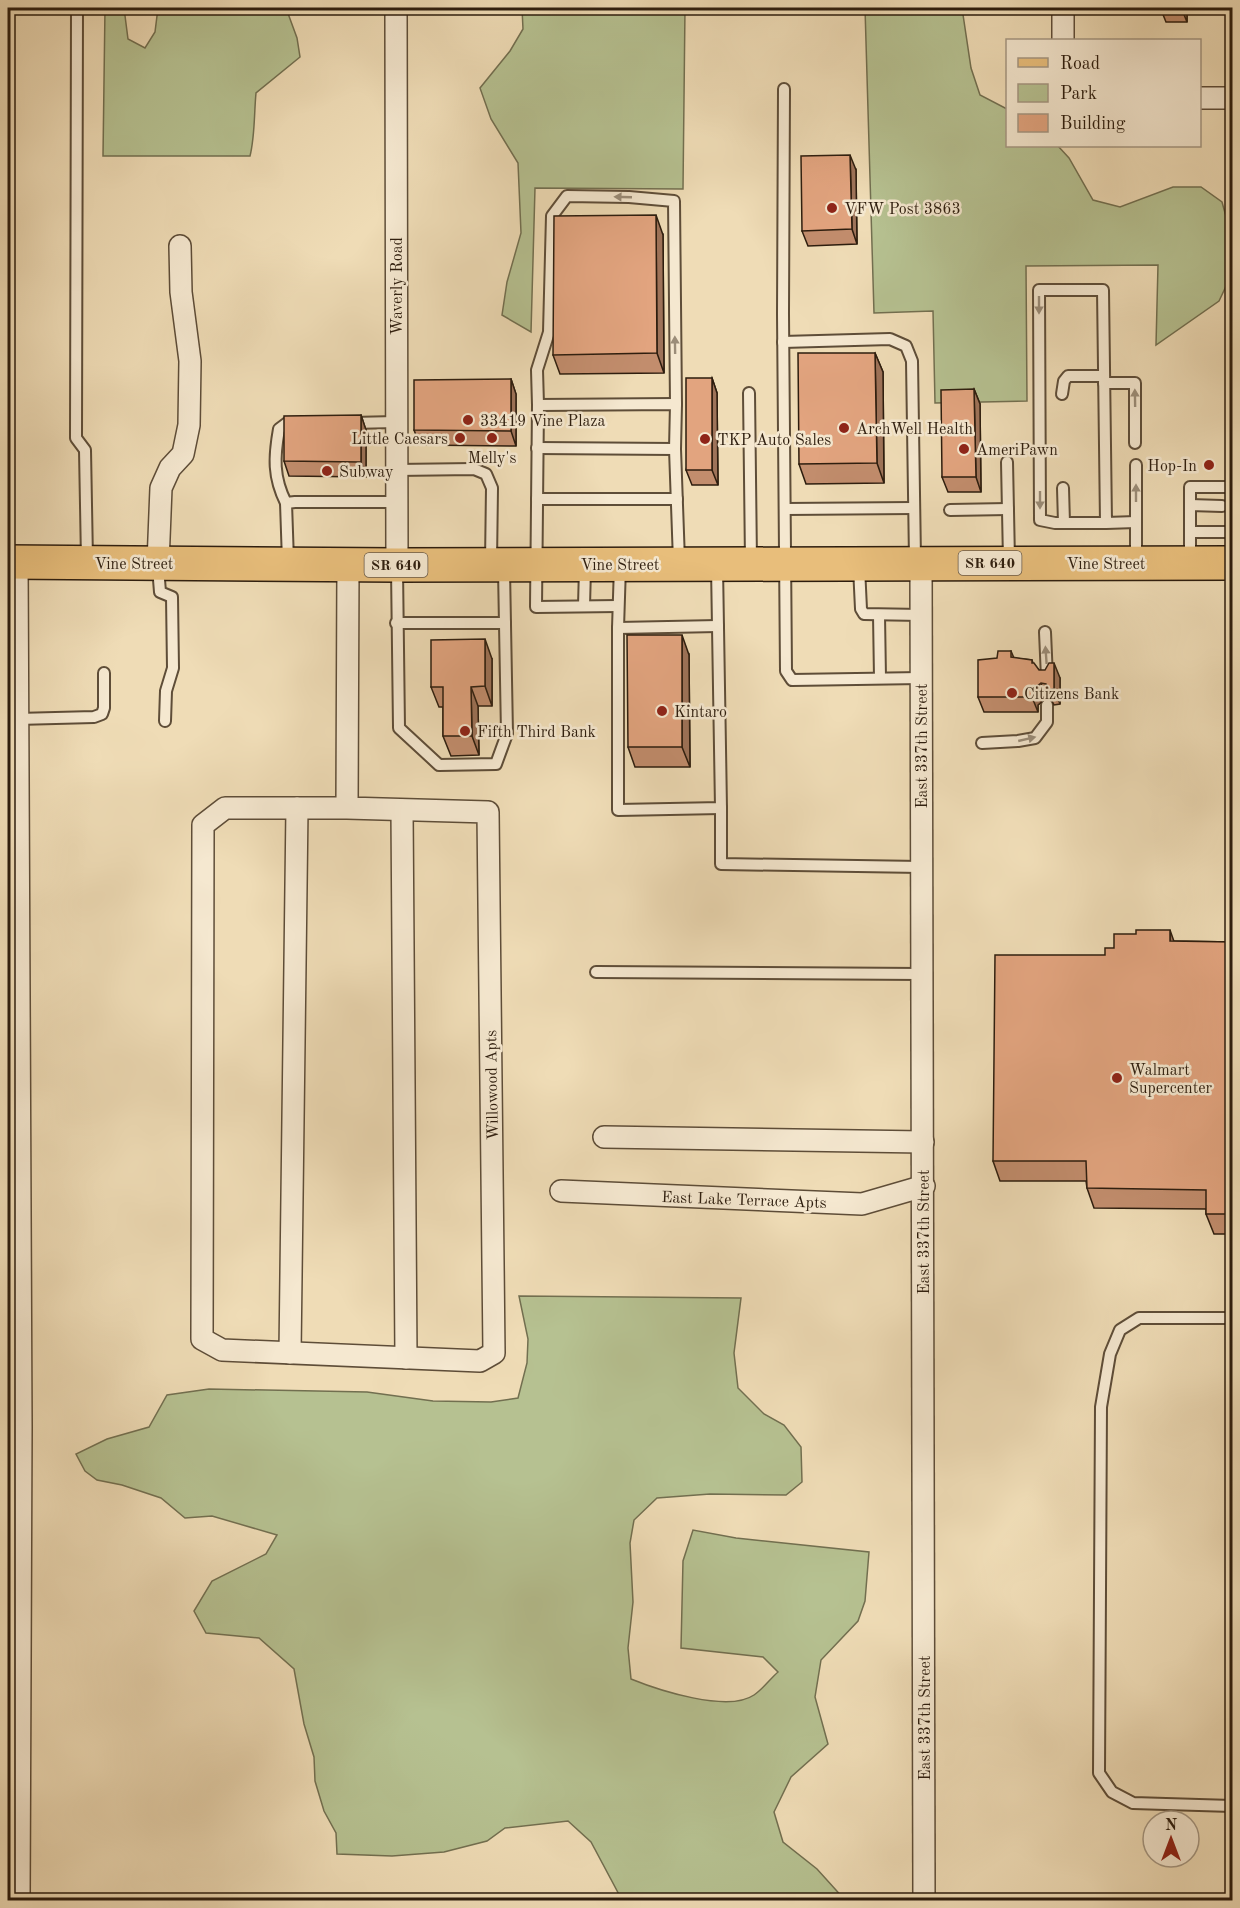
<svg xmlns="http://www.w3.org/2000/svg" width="1240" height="1908" viewBox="0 0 1240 1908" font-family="'Old Standard TT',serif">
  <rect width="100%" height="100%" fill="#efdcb6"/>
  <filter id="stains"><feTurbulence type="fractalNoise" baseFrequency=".00333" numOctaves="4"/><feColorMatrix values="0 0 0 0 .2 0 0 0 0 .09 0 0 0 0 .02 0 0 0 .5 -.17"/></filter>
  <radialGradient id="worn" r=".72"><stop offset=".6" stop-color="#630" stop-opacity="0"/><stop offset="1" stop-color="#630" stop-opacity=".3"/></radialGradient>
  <g fill="#b6c191" stroke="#726f50" stroke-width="1.5">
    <path d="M105,8H124L128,39L145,48L155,32L158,8H286L297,38L300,57L256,93C254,114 255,136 250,156H103Z"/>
    <polygon points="522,8 685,8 683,189 535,188 531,332 502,315 507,282 521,233 518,163 491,119 480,88 510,51 523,29"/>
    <polygon points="865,8 962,8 971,68 980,95 1007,109 1008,146 1058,146 1069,158 1093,200 1120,207 1173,187 1201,187 1222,202 1232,238 1228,282 1219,301 1156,345 1158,265 1026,266 1027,401 935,403 933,311 874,313"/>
    <path d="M519,1296L741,1298L734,1353L738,1388L764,1414L784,1425L801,1447L802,1482L786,1495L710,1494L657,1498L634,1520L630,1543L633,1602L628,1648L631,1679C658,1690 728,1713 754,1695C763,1689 770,1679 778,1672L763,1657L681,1648L683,1561L693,1530L736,1538L869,1552L865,1601L858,1621L821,1660L815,1697L828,1744L791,1777L774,1812L783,1842L817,1869L845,1900H622L591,1842L568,1821L505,1828L487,1841L444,1852L392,1856L337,1854L336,1833L324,1811L315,1781L314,1757L304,1724L294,1669L259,1638L206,1633L194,1611L212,1581L266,1554L277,1535L212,1516L185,1518L161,1498L122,1485L97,1480L85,1471L76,1454L107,1439L149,1427L167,1395L209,1389L367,1392L433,1401L491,1402L518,1398L527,1363L528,1339Z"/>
  </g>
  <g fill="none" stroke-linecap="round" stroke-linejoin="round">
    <g stroke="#5e4d38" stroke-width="14">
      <g id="lane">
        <polyline points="77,8 76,438 85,450 87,560"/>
        <polyline points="784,89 783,314 786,671 792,680 921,678"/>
        <polyline points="783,342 890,339 906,346 912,361 915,559"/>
        <polyline points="1104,383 1135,383 1135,443"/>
        <polyline points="749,393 751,561"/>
        <polyline points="1062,394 1064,381 1068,376 1104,376"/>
        <polyline points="538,405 537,370 549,332 552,216 567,196 629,197 674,201 676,404"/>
        <polyline points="351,423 396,422"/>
        <polyline points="537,448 675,449"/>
        <polyline points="1007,462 1009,560"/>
        <polyline points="1136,465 1136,560"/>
        <polyline points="396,470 474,469 486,474 492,488 491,562"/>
        <polyline points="1063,488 1064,523"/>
        <polyline points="537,499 677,499"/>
        <path d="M286,503C273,477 274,457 279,429L287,423H296"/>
        <polyline points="1190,505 1190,487 1232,487"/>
        <polyline points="785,509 914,508"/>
        <polyline points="950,510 1008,509"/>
        <polyline points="1106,523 1055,523 1040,520 1039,290 1103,290 1106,523 1136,522"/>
        <polyline points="1190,532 1232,532"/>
        <polyline points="1190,560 1190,505 1222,506"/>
        <polyline points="288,561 286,503 295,502 396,502"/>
        <polyline points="620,566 618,628 618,810 721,808 717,567"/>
        <polyline points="158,567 160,592 172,597 173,668 166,691 165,721"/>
        <polyline points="859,567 861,609 864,614 921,615"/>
        <polyline points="397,569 399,728 439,765 496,764 507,734 504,570"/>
        <polyline points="584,606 585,568"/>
        <polyline points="618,606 536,607 538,405 676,404 675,449 679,561"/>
        <polyline points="879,615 880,678"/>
        <polyline points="396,623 505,623"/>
        <polyline points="618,628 718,626"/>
        <polyline points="1045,632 1047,678"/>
        <polyline points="17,719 94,717 102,714 104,708 104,673"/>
        <polyline points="982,743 1018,741 1035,738 1047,722 1047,705"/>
        <polyline points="721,808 721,864 921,867"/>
        <polyline points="596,972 922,974"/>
        <polyline points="1232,1318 1139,1318 1120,1330 1110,1354 1101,1407 1099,1773 1112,1792 1133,1803 1232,1806"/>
      </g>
    </g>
    <g stroke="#5e4d38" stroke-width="24">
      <g id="street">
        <polyline points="396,8 397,565"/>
        <polyline points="1063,8 1063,40"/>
        <polyline points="1200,98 1232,98"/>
        <polyline points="17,562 21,1427 19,1900"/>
        <polyline points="158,563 161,488 170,468 183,454 189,425 190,361 181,292 180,246"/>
        <polyline points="921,563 924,1900"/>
        <polyline points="347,808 225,808 203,825 202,1339 222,1350 480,1361 494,1353 488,812 347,808 348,565"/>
        <polyline points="402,810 406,1358"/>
        <polyline points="604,1137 923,1142"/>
        <polyline points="561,1191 862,1204 924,1186"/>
        <polyline points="290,1353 297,808"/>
      </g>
    </g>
    <g stroke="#2d1d0e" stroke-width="36">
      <polyline id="primary" points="8,562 397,565 1232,563"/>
    </g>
    <use href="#lane" stroke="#f5e8d0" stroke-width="10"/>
    <use href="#street" stroke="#f5e8d0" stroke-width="21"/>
    <use href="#primary" stroke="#e8be7b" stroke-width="33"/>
  </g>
  <g fill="#c28d6d" stroke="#2d1d0e" stroke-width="1.5">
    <polygon points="1187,8 1187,22 1166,22 1162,12"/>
    <polygon points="856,170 857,244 808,246 802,231"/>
    <polygon points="663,235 664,373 560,374 553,355"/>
    <polygon points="875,353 883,372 884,483 806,484 799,464"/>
    <polygon points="712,378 717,393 718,485 692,485 686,470"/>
    <polygon points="511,379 516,394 516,446 420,445 414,430"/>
    <polygon points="974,389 980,404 981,492 948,492 942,477"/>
    <polygon points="361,415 366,430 366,477 289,476 284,461"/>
    <polygon points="1011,651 1014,658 1032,660 1033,663 1039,670 1060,678 1060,704 1054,705 1051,699 1046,698 1038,705 1038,712 984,712 978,697 997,658"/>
    <polygon points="689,655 690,767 635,767 628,747"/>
    <polygon points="492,659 492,706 478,706 479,755 451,756 443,736 443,707 439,707 431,687"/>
    <polygon points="1174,941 1233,942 1233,1234 1214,1234 1206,1214 1206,1209 1094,1208 1087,1188 1086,1181 1000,1181 993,1161 1105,955 1114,948"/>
  </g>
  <g fill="#9e7359" stroke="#2d1d0e" stroke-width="1.5">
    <polygon points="1183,8 1187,8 1187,22 1183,12"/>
    <polygon points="850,155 856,170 857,244 852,229"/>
    <polygon points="656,215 663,235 664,373 657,353"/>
    <polygon points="875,353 883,372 884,483 877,463"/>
    <polygon points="712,378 717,393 718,485 712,470"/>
    <polygon points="511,379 516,394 516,446 511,431"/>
    <polygon points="974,389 980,404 981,492 976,477"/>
    <polygon points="361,415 366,430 366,477 361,462"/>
    <polygon points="682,635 689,655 690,767 682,747"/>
    <polygon points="485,639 492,659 492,706 485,686"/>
    <polygon points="1054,663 1060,678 1060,704 1054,689"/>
    <polygon points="1041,683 1046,698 1038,705 1038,712 1032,697 1032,690"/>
    <polygon points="471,687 478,706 479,755 472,736"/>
    <polygon points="1170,930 1177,950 1170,941"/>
  </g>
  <g fill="#e2a47f" stroke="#2d1d0e" stroke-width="1.5">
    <rect x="1162" y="8" width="21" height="4"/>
    <polygon points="850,155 852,229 802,231 801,156"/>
    <polygon points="656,215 657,353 553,355 554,216"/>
    <polygon points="798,353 875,353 877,463 799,464"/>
    <rect x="686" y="378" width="26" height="92"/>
    <polygon points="511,379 511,431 414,430 414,380"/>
    <polygon points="974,389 976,477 942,477 941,390"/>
    <polygon points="361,415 361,462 284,461 284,416"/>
    <polygon points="627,635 682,635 682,747 628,747"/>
    <polygon points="485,639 485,686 471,687 472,736 443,736 443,687 431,687 431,640"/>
    <polygon points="998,651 1011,651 1011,657 1032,660 1032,663 1034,663 1039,670 1045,670 1049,663 1054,663 1054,689 1049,690 1046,684 1041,683 1032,690 1032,697 978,697 978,660 997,658"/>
    <polygon points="1136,930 1170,930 1170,941 1233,942 1233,1214 1206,1214 1206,1190 1087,1188 1086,1161 993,1161 995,955 1105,955 1105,948 1114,948 1114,934 1136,934"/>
  </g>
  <defs><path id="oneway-solid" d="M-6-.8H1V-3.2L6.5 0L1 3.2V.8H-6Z" transform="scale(1.5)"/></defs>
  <g fill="#9b8d79">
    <use href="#oneway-solid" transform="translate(623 197) rotate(-178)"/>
    <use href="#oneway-solid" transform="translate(1039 305) rotate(90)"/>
    <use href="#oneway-solid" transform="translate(675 345) rotate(-91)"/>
    <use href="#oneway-solid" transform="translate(1135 398) rotate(-91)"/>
    <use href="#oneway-solid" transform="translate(1136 493) rotate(-90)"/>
    <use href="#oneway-solid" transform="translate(1040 500) rotate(90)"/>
    <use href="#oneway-solid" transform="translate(1046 655) rotate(-94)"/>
    <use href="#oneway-solid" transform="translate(1027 739) rotate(-13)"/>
  </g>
  <g fill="#8f2418" stroke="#f5e8d0" stroke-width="2">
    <circle cx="832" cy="208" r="6"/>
    <circle cx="468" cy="420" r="6"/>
    <circle cx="844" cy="428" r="6"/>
    <circle cx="460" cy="438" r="6"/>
    <circle cx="492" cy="438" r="6"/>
    <circle cx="705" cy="439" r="6"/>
    <circle cx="964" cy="449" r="6"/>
    <circle cx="1209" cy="465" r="6"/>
    <circle cx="327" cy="471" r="6"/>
    <circle cx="1012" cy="693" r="6"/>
    <circle cx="662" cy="711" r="6"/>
    <circle cx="465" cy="731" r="6"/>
    <circle cx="1117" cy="1078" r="6"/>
  </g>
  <g text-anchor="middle" stroke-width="5" stroke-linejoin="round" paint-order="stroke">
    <g fill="#f5e8d0" stroke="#695a48" stroke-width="1.5">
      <rect x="958.5" y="551" width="63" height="24" rx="4.5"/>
      <rect x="364.5" y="553" width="63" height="24" rx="4.5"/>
    </g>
    <g font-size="15" font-weight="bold" fill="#2d1d0e">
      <text x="990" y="568">SR 640</text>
      <text x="396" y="570">SR 640</text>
    </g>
    <g font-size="16" fill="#2d1d0e" stroke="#f5e8d0" text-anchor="start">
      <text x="844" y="214">VFW Post 3863</text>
      <text x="480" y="426">33419 Vine Plaza</text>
      <text x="856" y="434">ArchWell Health</text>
      <text x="448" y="444" text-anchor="end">Little Caesars</text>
      <text x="717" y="445">TKP Auto Sales</text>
      <text x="976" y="455">AmeriPawn</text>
      <text x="492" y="463" text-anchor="middle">Melly's</text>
      <text x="1197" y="471" text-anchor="end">Hop-In</text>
      <text x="339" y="477">Subway</text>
      <text x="1024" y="699">Citizens Bank</text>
      <text x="674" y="717">Kintaro</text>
      <text x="477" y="737">Fifth Third Bank</text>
      <text x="1129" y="1075">Walmart<tspan x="1129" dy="18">Supercenter</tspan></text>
    </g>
    <g font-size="16" fill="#2d1d0e" stroke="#f5e8d0">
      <text transform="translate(396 286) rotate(-90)" y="6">Waverly Road</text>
      <text x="134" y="569">Vine Street</text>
      <text x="1106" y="569">Vine Street</text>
      <text x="620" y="570">Vine Street</text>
      <text transform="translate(921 746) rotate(-90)" y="6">East 337th Street</text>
      <text transform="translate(491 1085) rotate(-91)" y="6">Willowood Apts</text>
      <text transform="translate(744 1199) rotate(2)" y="6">East Lake Terrace Apts</text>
      <text transform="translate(923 1232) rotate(-90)" y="6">East 337th Street</text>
      <text transform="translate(924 1718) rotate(-90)" y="6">East 337th Street</text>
    </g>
  </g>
  <rect width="1240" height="1908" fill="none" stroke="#efdcb6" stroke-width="30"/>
  <rect x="9" y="9" width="1222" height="1890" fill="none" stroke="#2d1d0e" stroke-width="3"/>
  <rect x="15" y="15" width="1210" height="1878" fill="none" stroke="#2d1d0e" stroke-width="1.5"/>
  <rect x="1006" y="39" width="195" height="108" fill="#f5e8d0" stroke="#a59782" stroke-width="1.5"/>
  <rect x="1018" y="58" width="30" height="9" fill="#e8be7b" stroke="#a59782" stroke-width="1.5"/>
  <text x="1060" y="69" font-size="18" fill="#2d1d0e">Road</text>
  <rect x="1018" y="84" width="30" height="18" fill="#b6c191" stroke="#a59782" stroke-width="1.5"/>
  <text x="1060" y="99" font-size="18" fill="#2d1d0e">Park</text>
  <rect x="1018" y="114" width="30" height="18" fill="#e2a47f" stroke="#a59782" stroke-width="1.5"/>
  <text x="1060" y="129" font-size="18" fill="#2d1d0e">Building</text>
  <g transform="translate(1171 1839)"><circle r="28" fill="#f5e8d0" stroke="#a59782" stroke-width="1.5"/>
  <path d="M0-4.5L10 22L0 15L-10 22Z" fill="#8f2418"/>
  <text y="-9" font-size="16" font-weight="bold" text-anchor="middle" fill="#2d1d0e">N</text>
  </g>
  <rect width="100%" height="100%" filter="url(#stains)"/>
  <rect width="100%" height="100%" fill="url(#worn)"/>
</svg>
